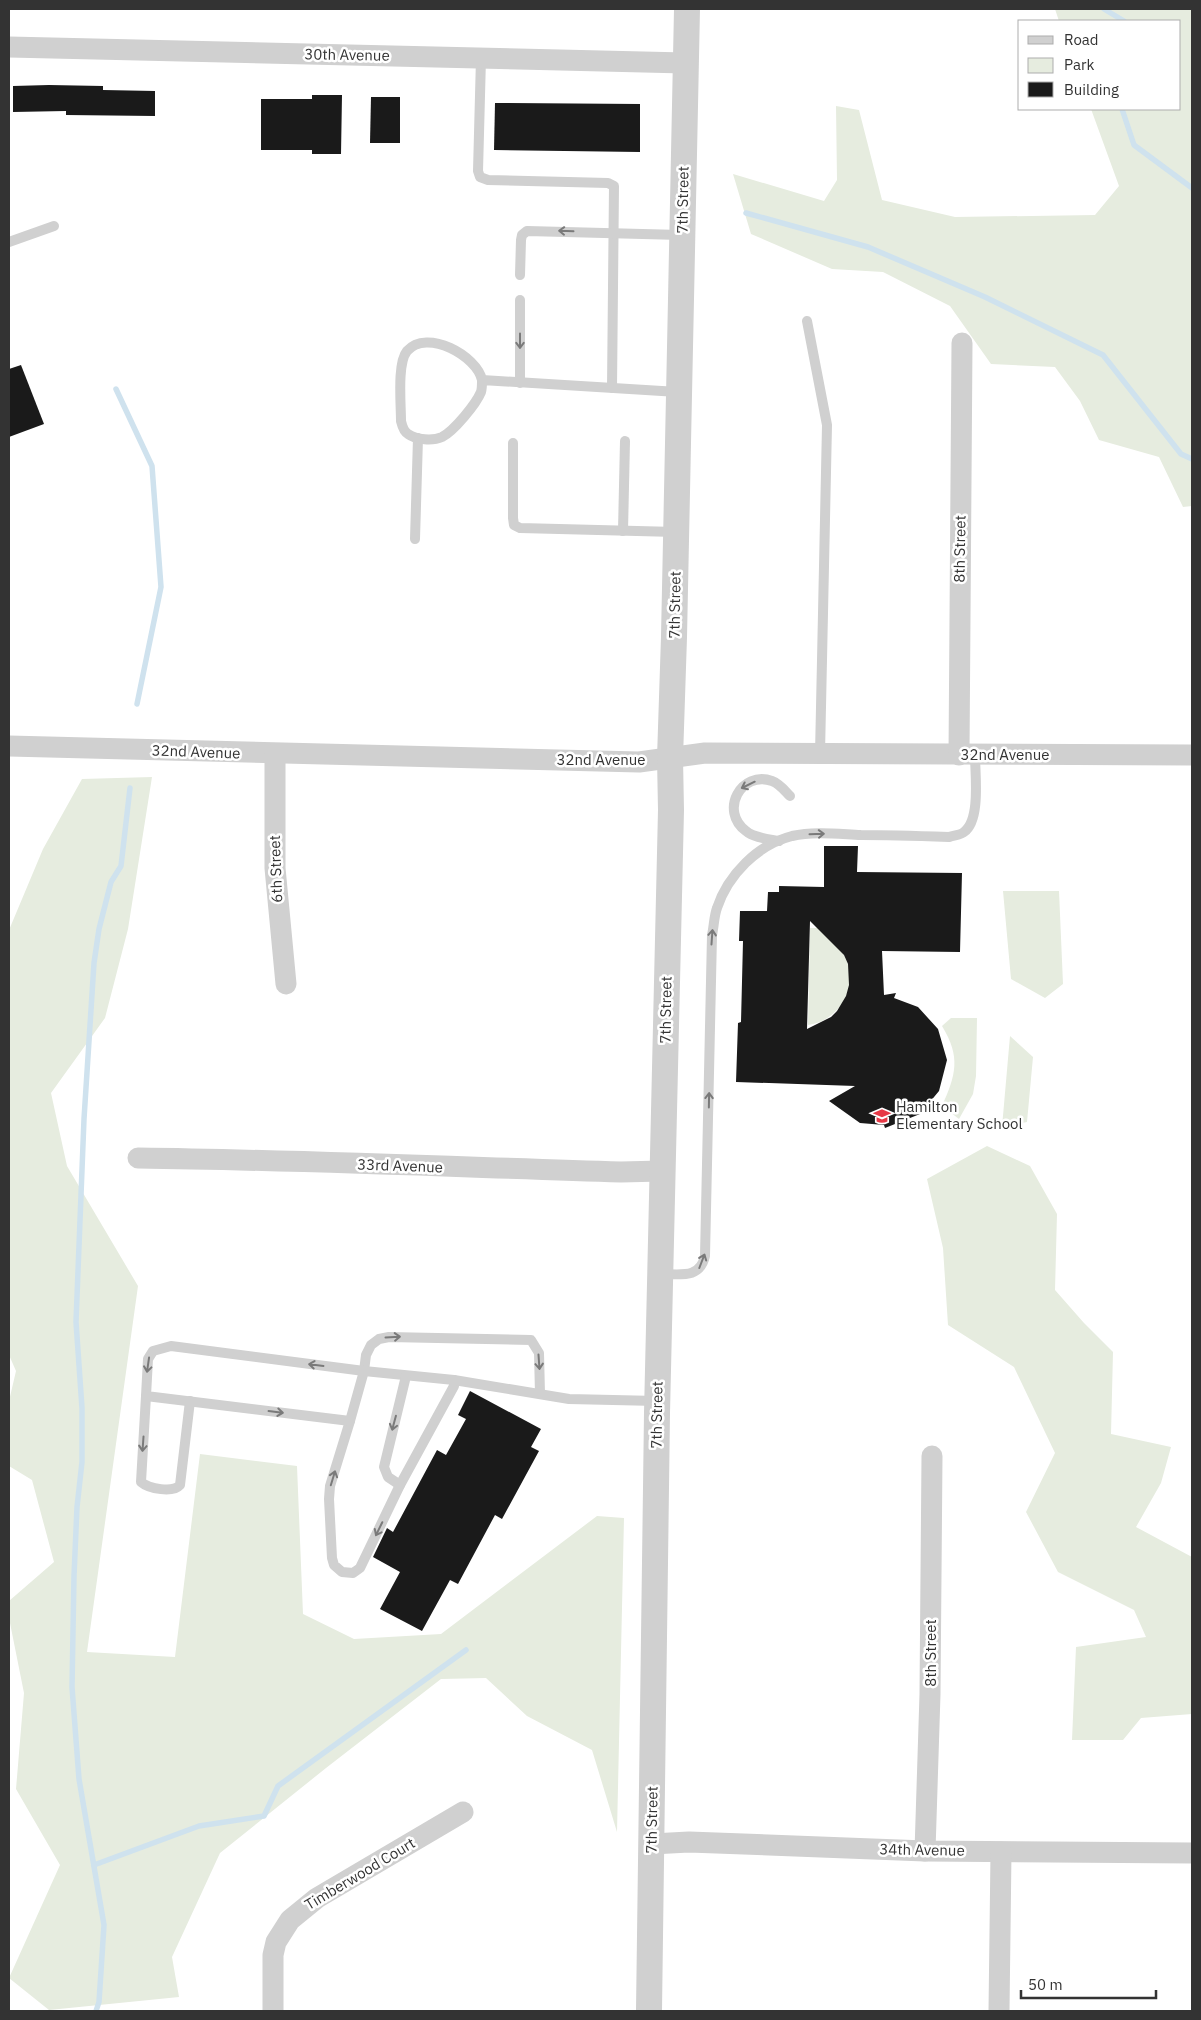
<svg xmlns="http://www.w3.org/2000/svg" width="1201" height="2020" viewBox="0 0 1201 2020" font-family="'IBM Plex Sans',sans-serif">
  <rect width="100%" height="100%" fill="#fff"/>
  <g fill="#e6ecdf">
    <polygon points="1055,9 1192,9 1192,506 1183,507 1159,457 1099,440 1080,401 1055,367 991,364 950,306 883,272 832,269 751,234 733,174 824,201 837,180 836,106 859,110 882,200 955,217 1095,215 1119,186 1091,109 1180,109 1180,21 1059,21"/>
    <polygon points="152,777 128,929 105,1018 51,1093 67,1166 138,1286 87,1652 175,1657 200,1454 297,1466 303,1614 354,1639 441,1634 597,1516 624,1518 617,1832 592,1750 527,1716 486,1678 441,1679 326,1768 220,1853 172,1957 179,1997 49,2010 9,1978 60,1865 16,1789 24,1693 9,1618 9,1601 54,1562 32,1480 9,1466 9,1401 16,1371 9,1355 9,930 43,849 82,779"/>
    <polygon points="1003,891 1059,891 1063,984 1045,998 1011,979"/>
    <path d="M810,928H822C829,937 839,946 844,955C861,985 840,1021 808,1025Z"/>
    <path d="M951,1018H977L976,1076L973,1094L959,1119L942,1106C956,1075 961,1057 942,1026Z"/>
    <polygon points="1010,1036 1033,1057 1027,1122 1002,1127"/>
    <polygon points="987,1146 1030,1166 1057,1214 1055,1290 1084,1323 1113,1352 1111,1434 1171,1447 1161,1483 1136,1527 1192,1557 1192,1714 1141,1718 1123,1740 1072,1740 1076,1647 1146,1637 1134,1610 1058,1572 1026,1512 1055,1453 1014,1367 948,1325 943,1248 927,1179"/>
  </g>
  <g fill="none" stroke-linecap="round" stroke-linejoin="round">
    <g stroke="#cfe2ee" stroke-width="5.5">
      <polyline points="1104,9 1124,21"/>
      <polyline points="1122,109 1134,145 1192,188"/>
      <polyline points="746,213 868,247 985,297 1103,355 1181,454 1192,459"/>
      <polyline points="116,389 152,466 161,587 137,704"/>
      <polyline points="94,1865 199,1826 264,1816 278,1786 466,1650"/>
      <polyline points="96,2011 99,2002 104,1925 79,1779 72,1687 74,1576 77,1507 82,1462 82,1408 76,1322 84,1119 94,963 99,929 111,882 121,866 130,788"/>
    </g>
  </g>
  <g fill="#1a1a1a" fill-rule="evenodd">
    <polygon points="49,85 103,86 103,90 155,91 155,116 66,115 66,111 13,112 13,86"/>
    <polygon points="312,95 342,95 341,154 312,154 312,150 261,150 261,99 312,99"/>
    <polygon points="371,97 400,97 400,143 370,143"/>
    <polygon points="495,103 640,104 640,152 494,150"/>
    <polygon points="21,365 44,424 9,437 9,369"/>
    <path d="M824,846H858L857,872L962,873L960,952L882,951L884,995L896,993L894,998L918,1007L938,1029L947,1060L939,1091L920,1114L885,1128L884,1125L860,1123L829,1101L855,1086L736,1082L738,1023L741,1022L743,941H739L740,911H767L768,892H779V886L824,887ZM810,921L844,955L848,964L849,985L846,996L837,1011L831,1017L807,1029Z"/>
    <polygon points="470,1391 541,1429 531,1447 539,1451 502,1519 495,1515 458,1584 450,1580 422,1631 380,1609 400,1572 373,1557 387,1528 393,1532 437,1450 446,1455 466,1419 458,1415"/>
  </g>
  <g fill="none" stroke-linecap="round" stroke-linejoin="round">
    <g stroke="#d0d0d0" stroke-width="10">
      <polyline points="481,58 478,171 480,177 488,180 608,183 614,186 612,388"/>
      <polyline points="9,242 54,226"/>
      <polyline points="520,275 521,240 522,235 527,231 681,235"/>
      <polyline points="807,321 827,425 820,754"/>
      <path d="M482,380C482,384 482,389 481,392C476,404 454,431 442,437C433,441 416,440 408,434C403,431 402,425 401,421C401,404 397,363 407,351C427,328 477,356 482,380L678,392"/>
      <polyline points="520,383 520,300"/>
      <polyline points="513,443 513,518 514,525 520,528 676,532"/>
      <polyline points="623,531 625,441"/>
      <polyline points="415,539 418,438"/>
      <path d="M779,841C769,839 754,838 746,831C719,811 741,770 772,781C780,784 785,791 790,796"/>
      <path d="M661,1274C680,1274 700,1279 705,1256L712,935C714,926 714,916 717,908C728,875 757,845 792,836C814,831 838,834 861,835C890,835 920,836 949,837C954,835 961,835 964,832C981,820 975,774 975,755"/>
      <polyline points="454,1380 454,1386 400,1485 360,1568 353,1573 342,1572 334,1565 332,1558 329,1499 330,1486 350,1421 364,1371 366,1355 371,1345 379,1339 389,1337 531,1340 539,1353 540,1394"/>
      <path d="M146,1396L141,1482C149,1489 173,1493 180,1485L190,1401"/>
      <polyline points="350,1421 146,1396 148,1359 153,1351 171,1346 364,1371 454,1380 569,1399 657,1401"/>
      <polyline points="400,1485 388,1477 384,1467 406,1376"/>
    </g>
    <g stroke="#d0d0d0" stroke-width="21">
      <polyline points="9,47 685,63"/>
      <polyline points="9,746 639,762 705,753 1192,755"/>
      <polyline points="275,754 275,868 286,984"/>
      <polyline points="959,755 962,343"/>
      <path d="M138,1158C299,1160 460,1167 621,1172L662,1171"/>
      <polyline points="652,1844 689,1842 925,1851 1192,1853"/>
      <polyline points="925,1851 930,1694 932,1456"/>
      <polyline points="273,2011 273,1955 276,1942 290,1920 317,1898 463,1812"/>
      <polyline points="999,2011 1001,1852"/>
    </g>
    <polyline stroke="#d0d0d0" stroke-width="26" points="649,2011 657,1413 671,810 670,758 674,637 687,9"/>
  </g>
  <defs><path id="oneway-shaft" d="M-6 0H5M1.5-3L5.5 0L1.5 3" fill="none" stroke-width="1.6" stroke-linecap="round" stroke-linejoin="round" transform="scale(1.25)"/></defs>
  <g stroke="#7a7a7a">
    <use href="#oneway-shaft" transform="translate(566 231) rotate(-178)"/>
    <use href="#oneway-shaft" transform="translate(520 341) rotate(90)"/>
    <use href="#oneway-shaft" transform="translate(748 785) rotate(154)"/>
    <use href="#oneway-shaft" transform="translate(817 834) rotate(-2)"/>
    <use href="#oneway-shaft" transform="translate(712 937) rotate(-86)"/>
    <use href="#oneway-shaft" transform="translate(709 1100) rotate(-89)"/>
    <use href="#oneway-shaft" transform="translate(702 1261) rotate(-69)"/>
    <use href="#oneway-shaft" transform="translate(393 1337) rotate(-3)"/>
    <use href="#oneway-shaft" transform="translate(539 1362) rotate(86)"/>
    <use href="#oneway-shaft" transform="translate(148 1365) rotate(98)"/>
    <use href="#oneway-shaft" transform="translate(316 1365) rotate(-173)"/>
    <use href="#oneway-shaft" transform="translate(276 1412) rotate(7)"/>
    <use href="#oneway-shaft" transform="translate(394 1423) rotate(105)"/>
    <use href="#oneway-shaft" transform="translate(143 1444) rotate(94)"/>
    <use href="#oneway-shaft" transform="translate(333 1478) rotate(-73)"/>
    <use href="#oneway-shaft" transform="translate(379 1529) rotate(116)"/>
  </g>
  <defs>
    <g id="school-bare" transform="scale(1.35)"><path d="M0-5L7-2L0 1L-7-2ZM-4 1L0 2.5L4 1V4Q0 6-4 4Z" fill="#e63946" stroke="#fff" stroke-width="2.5" paint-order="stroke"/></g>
  </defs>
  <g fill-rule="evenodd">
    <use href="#school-bare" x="882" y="1116"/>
  </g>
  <g text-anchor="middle" stroke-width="5" stroke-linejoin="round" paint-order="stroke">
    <g font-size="15" fill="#333" stroke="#fff">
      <text transform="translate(347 55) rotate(1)" y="5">30th Avenue</text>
      <text transform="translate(683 200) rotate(-89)" y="5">7th Street</text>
      <text transform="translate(960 549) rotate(-89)" y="5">8th Street</text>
      <text transform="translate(675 605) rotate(-89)" y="5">7th Street</text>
      <text transform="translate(196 752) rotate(2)" y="5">32nd Avenue</text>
      <text x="1005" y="760">32nd Avenue</text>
      <text x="601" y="765">32nd Avenue</text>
      <text transform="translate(276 869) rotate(-92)" y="5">6th Street</text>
      <text transform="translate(666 1010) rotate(-89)" y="5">7th Street</text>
      <text transform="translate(400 1166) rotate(2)" y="5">33rd Avenue</text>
      <text transform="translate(657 1415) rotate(-89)" y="5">7th Street</text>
      <text transform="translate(931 1653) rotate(-90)" y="5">8th Street</text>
      <text transform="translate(652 1820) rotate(-89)" y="5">7th Street</text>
      <text transform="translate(922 1850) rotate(1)" y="5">34th Avenue</text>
      <text transform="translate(360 1874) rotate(-31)" y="5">Timberwood Court</text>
    </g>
    <g font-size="15" fill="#333" stroke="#fff" text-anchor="start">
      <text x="896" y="1112">Hamilton<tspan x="896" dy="17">Elementary School</tspan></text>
    </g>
  </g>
  <rect width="1201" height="2020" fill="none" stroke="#333333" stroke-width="20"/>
  <rect x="1018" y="20" width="162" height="90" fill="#ffffff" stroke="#adadad"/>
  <rect x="1028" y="36" width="25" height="8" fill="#d0d0d0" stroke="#adadad"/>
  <text x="1064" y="45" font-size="15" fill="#333333">Road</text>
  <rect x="1028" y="58" width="25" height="15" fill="#e6ecdf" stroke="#adadad"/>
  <text x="1064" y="70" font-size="15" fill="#333333">Park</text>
  <rect x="1028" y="82" width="25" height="15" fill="#1a1a1a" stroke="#adadad"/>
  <text x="1064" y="95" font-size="15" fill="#333333">Building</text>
  <path d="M1021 1990v8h135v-8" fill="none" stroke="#333333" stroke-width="2.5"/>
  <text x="1028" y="1990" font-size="15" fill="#333333" stroke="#ffffff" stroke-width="4" paint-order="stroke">50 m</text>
</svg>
